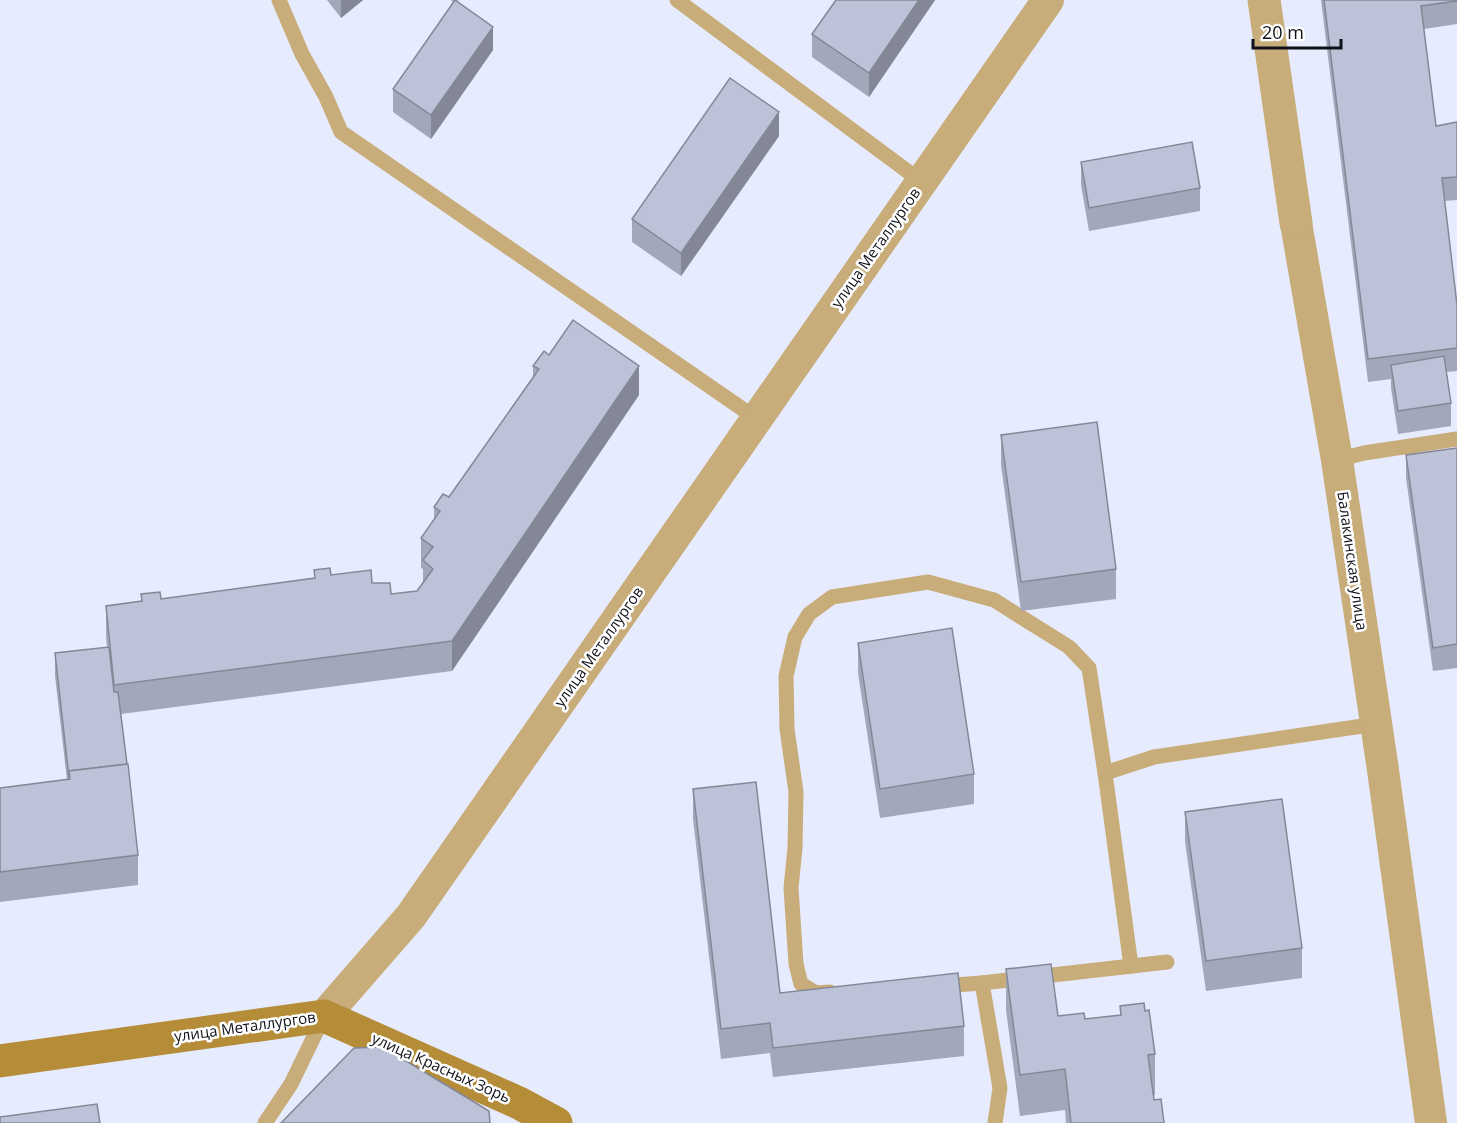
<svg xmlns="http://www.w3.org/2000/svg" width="1457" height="1123" viewBox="0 0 1457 1123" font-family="'Open Sans',sans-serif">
  <rect width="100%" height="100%" fill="#e6ebfd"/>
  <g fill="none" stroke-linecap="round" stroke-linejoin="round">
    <g stroke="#c8ac79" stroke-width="15">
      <polyline points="279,0 302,54 326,97 341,132 757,419"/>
      <polyline points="677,0 922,182"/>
      <polyline points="1337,460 1364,453 1457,439"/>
      <polyline points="1131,966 1105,773 1154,757 1376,724"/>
      <polyline points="982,983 1000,1088 995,1123"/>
      <polyline points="941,986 982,983 1167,962"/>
      <polyline points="830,992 816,993 801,984 796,964 791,888 795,848 796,792 787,729 786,676 795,637 809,614 832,597 928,582 994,600 1069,647 1089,668 1105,773"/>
      <polyline points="265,1123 291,1084 324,1016"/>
    </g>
    <g stroke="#c8ac79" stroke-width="32">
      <polyline points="1296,223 1337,460 1383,770 1431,1123"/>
      <polyline points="324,1016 411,916 1048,0"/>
    </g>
    <polyline stroke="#c8ac79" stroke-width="33" points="1264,0 1296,223"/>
    <polyline stroke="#b58c37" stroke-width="33" points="0,1061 324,1016 519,1103 556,1123"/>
  </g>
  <g fill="#a2a7b9">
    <polygon points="327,0 363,0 341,18"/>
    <polygon points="451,0 458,0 457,1 493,50 431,139 393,112 393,89 453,2"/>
    <polygon points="836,0 935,0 869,97 812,57 812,34"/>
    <polygon points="1321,0 1457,0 1457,24 1424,29 1436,126 1457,122 1457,200 1444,201 1457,305 1457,371 1446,372 1451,403 1451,426 1398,434 1391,388 1391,379 1368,382"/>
    <polygon points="779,136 681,276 632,242 632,219"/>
    <polygon points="1081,162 1200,188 1200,211 1089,231 1081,185"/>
    <polygon points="533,366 639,395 452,671 121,714 138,855 138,885 0,902 0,788 67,780 55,676 55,653 107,647 106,636 106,606 141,601 141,594 161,599 314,578 314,570 331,575 372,583 391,594 417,591 423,582 423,569 421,568 421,538 434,519 434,507 449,497 533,377"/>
    <polygon points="1001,435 1116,569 1116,599 1021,611 1001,465"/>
    <polygon points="1457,448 1457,668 1433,671 1406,478 1406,455"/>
    <polygon points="858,643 974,774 974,804 880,818 858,673"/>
    <polygon points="693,789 780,993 964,1026 964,1056 773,1077 770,1053 721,1059 693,819"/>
    <polygon points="1185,812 1302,948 1302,978 1206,991 1185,842"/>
    <polygon points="1006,969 1058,1016 1085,1019 1120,1015 1120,1006 1145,1011 1155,1054 1155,1095 1153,1095 1154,1100 1164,1123 1066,1123 1065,1110 1020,1116 1006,1010"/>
  </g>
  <g fill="#848896">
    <polygon points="341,0 363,0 341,18"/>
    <polygon points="919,0 935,0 869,97 869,73"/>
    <polygon points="493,27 493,50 431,139 431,115"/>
    <polygon points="779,112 779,136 681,276 681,253"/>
    <polygon points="639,366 639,395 452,671 452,641"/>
  </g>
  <g fill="#bcc2d7" stroke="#848896" stroke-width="1.5">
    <polygon points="455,0 493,27 431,115 393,89"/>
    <polygon points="836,0 919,0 869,73 812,34"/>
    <polygon points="1324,0 1457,0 1457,1 1421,6 1436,126 1457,122 1457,177 1442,178 1457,305 1457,348 1368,359"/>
    <polygon points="730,78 779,112 681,253 632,219"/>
    <polygon points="1192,142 1200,188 1089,208 1081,162"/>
    <polygon points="573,320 639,366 452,641 114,685 106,606 142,601 141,594 160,592 161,599 315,578 314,570 330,568 331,575 371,570 372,583 390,583 391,594 417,591 433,569 423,560 433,547 421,538 440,511 434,507 443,494 449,497 539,369 533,366 544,351 549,355"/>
    <polygon points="1444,356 1451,403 1398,411 1391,365"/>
    <polygon points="1097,422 1116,569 1021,582 1001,435"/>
    <polygon points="1457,448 1457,644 1433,648 1406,455"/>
    <polygon points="952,628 974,774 880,789 858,643"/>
    <polygon points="109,647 114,692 118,692 127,764 69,771 69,778 55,653"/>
    <polygon points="128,764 138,855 0,872 0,788 70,779 69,771"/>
    <polygon points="756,782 780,993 958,973 964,1026 773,1048 770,1023 721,1029 693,789"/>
    <polygon points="1282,799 1302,948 1206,961 1185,812"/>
    <polygon points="1051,964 1058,1016 1084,1013 1085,1019 1121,1015 1120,1006 1144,1003 1145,1011 1149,1010 1155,1054 1148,1055 1154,1100 1161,1099 1164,1123 1071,1123 1065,1069 1020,1075 1006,969"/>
    <polygon points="383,1047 489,1111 490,1123 281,1123 354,1048"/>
    <polygon points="97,1104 100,1123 0,1123 0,1117"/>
  </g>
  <g text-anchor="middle" stroke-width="5" stroke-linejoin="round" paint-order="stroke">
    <g font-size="15" fill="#0f1118" stroke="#fff">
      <text transform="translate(876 248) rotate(-55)" y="5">улица Металлургов</text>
      <text transform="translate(1352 561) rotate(82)" y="5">Балакинская улица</text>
      <text transform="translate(599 647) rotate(-55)" y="5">улица Металлургов</text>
      <text transform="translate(245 1027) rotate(-8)" y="5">улица Металлургов</text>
      <text transform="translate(441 1068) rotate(24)" y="5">улица Красных Зорь</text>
    </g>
  </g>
  <path d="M1253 39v9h88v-9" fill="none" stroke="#0f1118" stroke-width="3"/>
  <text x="1262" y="39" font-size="18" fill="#0f1118" stroke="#ffffff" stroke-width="4.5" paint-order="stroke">20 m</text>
</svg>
